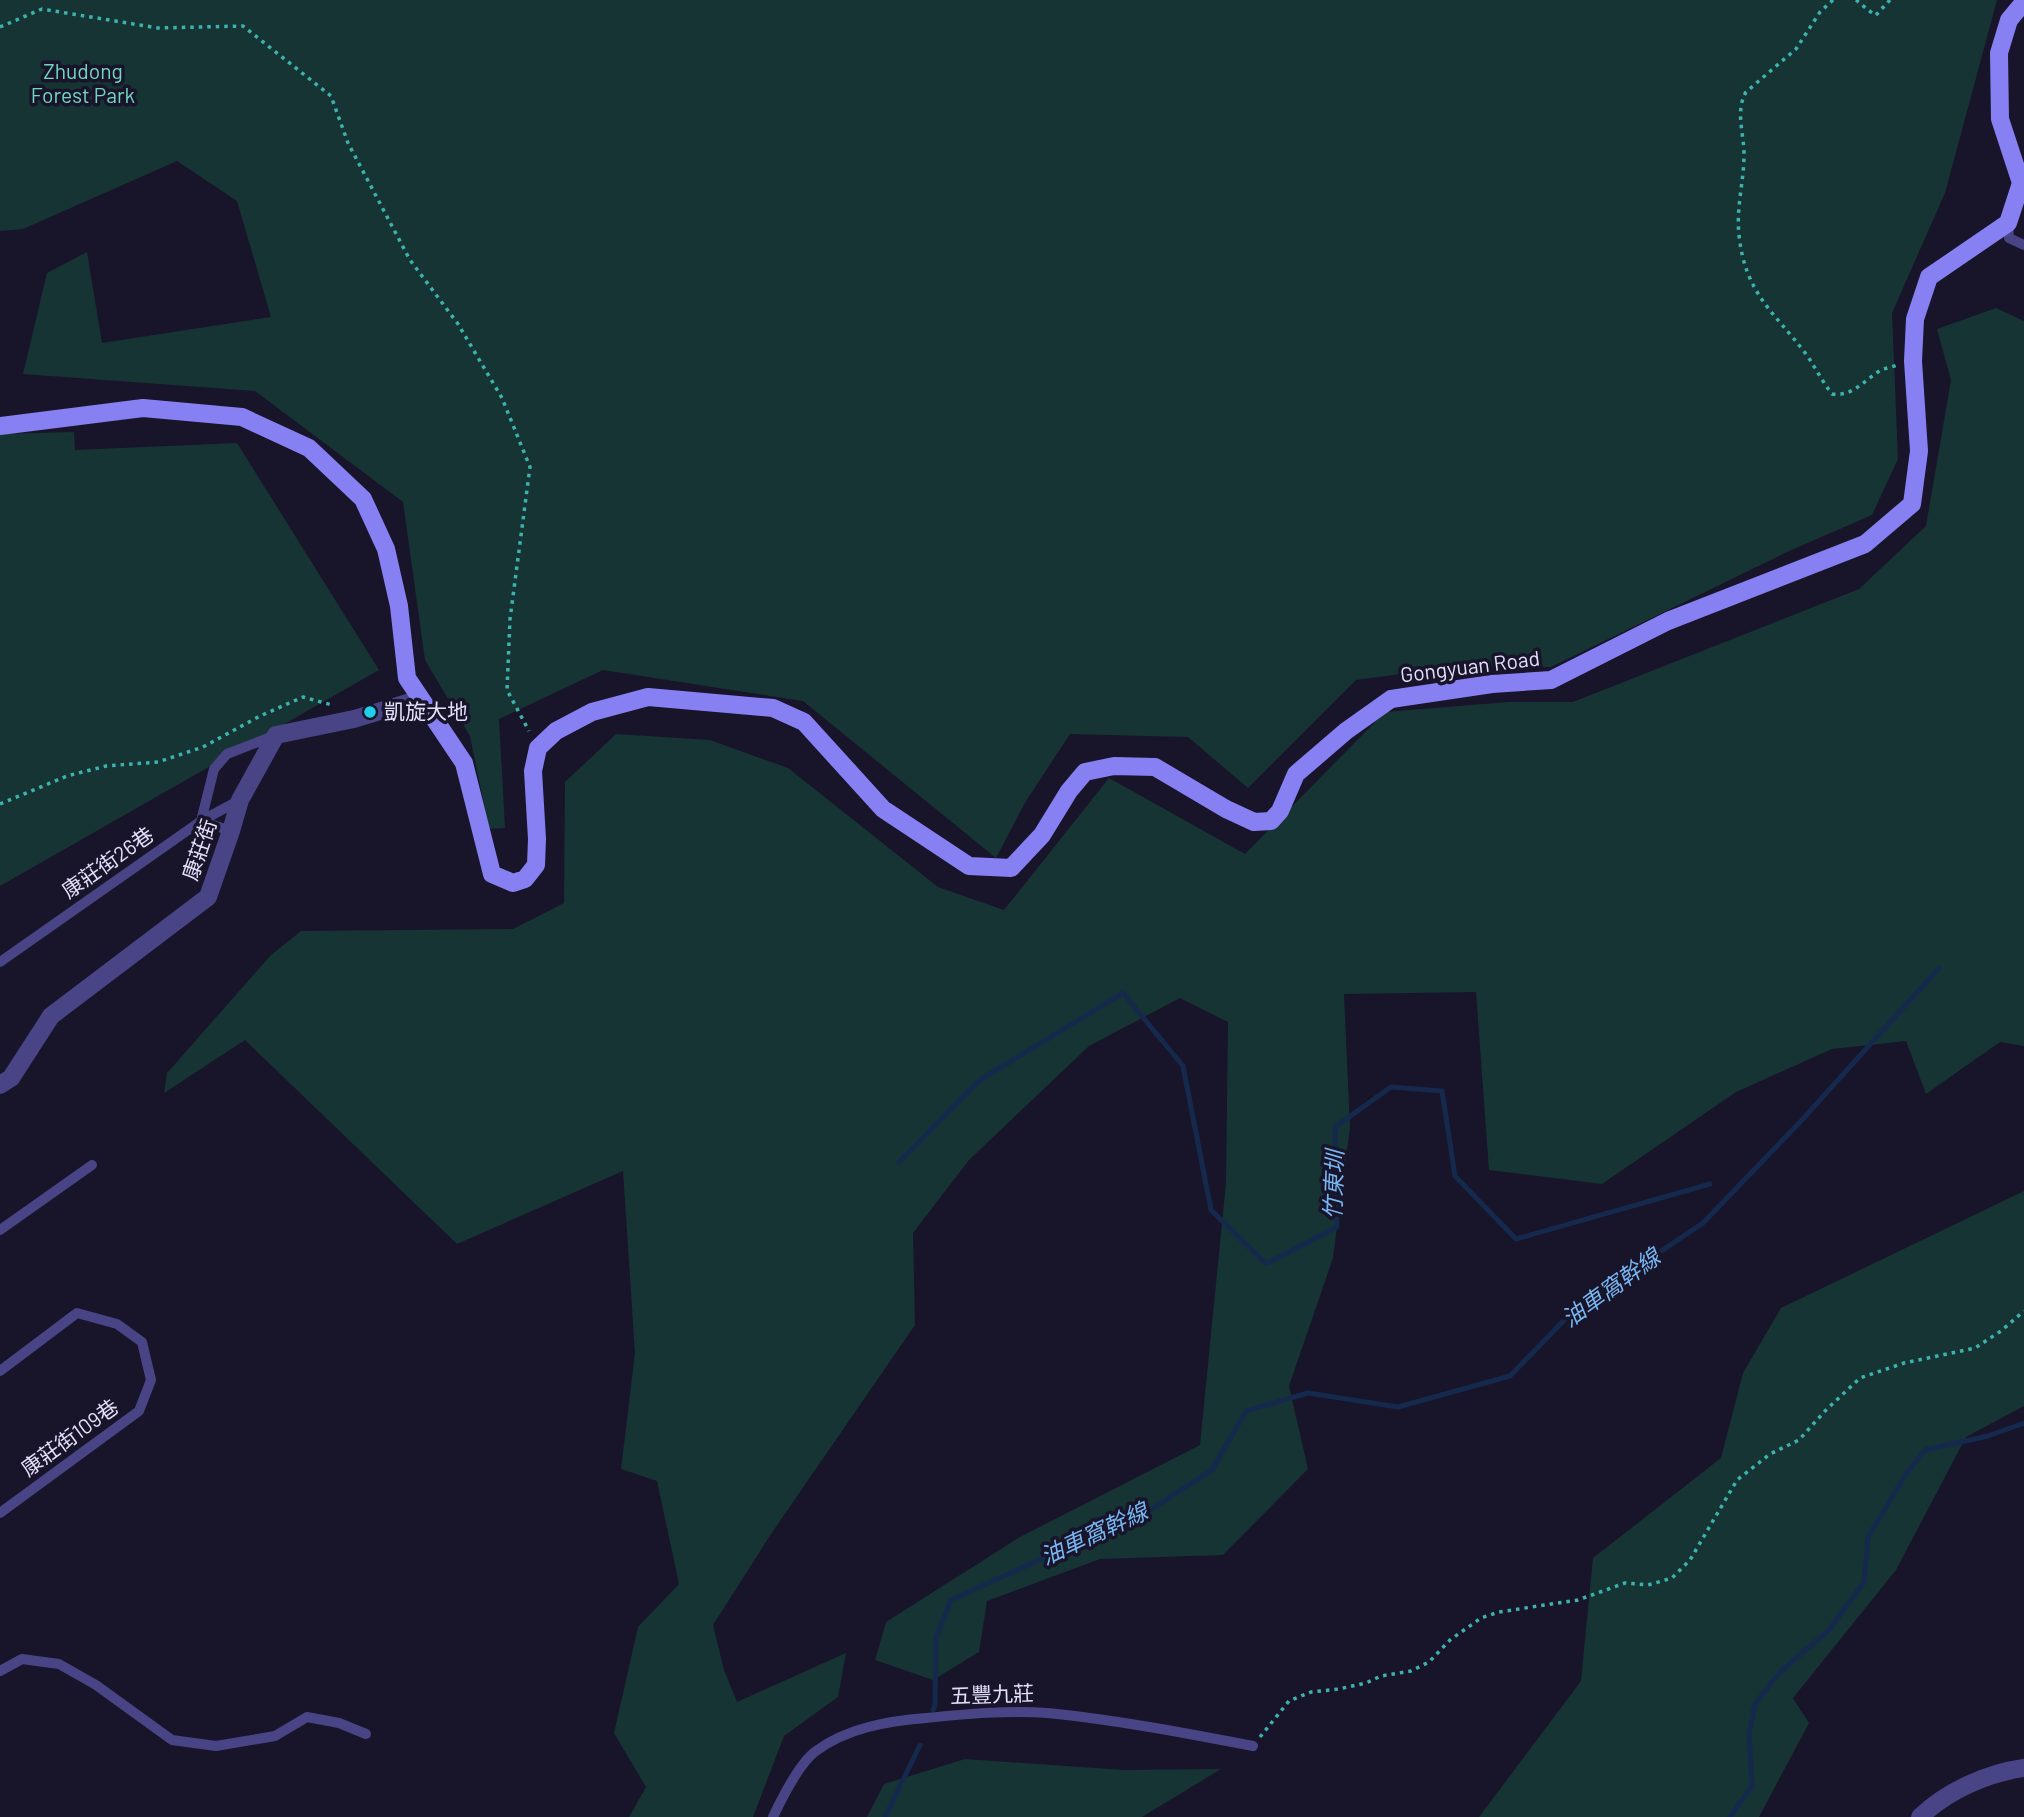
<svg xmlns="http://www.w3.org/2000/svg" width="2024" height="1817" viewBox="0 0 2024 1817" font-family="Barlow,'Noto Sans TC',sans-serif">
  <rect width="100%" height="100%" fill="#18142a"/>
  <g fill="#173434">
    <polygon points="0,0 1997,0 1945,193 1892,313 1898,459 1872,515 1789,551 1551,667 1461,666 1356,680 1248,788 1188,737 1070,734 1026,801 996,858 803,701 603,670 499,719 505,828 489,829 470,736 425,660 403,502 255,391 23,374 47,273 87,252 102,343 271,317 237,201 177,161 23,229 0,231"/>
    <polygon points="1996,308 2024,321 2024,1046 2000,1042 1926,1094 1906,1041 1832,1049 1736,1092 1602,1184 1489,1170 1476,992 1344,994 1350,1128 1333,1258 1289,1386 1308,1469 1223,1555 1100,1559 987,1601 979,1652 933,1680 875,1660 886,1622 1020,1537 1200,1445 1226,1183 1228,1022 1180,998 1089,1046 969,1160 913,1233 915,1325 771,1534 713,1625 724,1670 737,1702 846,1653 838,1697 784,1736 753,1817 629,1817 646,1787 614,1733 638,1627 679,1584 657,1481 621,1469 635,1353 623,1171 457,1244 245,1040 164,1093 167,1073 271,955 301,931 513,929 564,903 565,782 616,734 710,740 788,768 938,887 1004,910 1109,778 1245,854 1385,712 1508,702 1573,702 1859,589 1926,526 1951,380 1937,329"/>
    <polygon points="74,432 75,450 237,443 379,670 0,886 0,434"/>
    <polygon points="2024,1191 2024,1406 1966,1437 1896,1570 1793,1698 1809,1723 1759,1817 1479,1817 1581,1681 1593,1558 1721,1458 1743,1373 1781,1308"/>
    <polygon points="965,1759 1124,1770 1221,1769 1142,1817 867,1817 884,1784"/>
  </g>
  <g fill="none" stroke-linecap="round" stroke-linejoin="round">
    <g stroke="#15294d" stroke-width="5">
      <polyline points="899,1162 980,1080 1123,993 1183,1066 1211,1210 1266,1264 1337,1227 1335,1127 1391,1087 1442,1091 1455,1176 1516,1239 1710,1184"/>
      <polyline points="933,1710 935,1705 936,1638 951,1600 1150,1510 1212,1470 1246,1411 1308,1393 1398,1407 1510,1376 1575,1309 1703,1223 1801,1121 1939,968"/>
      <polyline points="885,1817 920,1745"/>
      <polyline points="1730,1817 1752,1786 1749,1735 1755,1704 1780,1672 1829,1630 1864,1582 1868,1537 1906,1474 1925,1450 1988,1436 2024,1423"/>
    </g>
    <g stroke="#3db3af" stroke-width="3.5" stroke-dasharray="3.5 5" stroke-linecap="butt">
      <path d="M1833,0L1820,12L1796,49L1746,92C1735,111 1744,133 1744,155C1744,181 1736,208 1739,235C1745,293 1773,311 1806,354C1815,367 1822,381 1832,394C1853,397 1864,380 1881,370C1886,368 1892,367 1897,365"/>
      <polyline points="1856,0 1872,13"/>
      <polyline points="1876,15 1890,0"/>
      <polyline points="0,27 42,9 158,28 243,26 331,96 348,143 410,260 458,324 502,398 530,467 510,619 507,690 529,731"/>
      <polyline points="0,804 67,776 106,766 158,762 203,747 260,716 303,697 332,705"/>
      <polyline points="1260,1737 1289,1701 1311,1692 1339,1689 1366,1683 1381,1676 1411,1671 1429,1662 1450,1640 1481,1618 1499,1612 1578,1600 1625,1583 1648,1585 1672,1578 1690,1560 1737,1480 1770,1454 1799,1440 1825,1411 1860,1378 1904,1363 1975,1348 2001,1331 2024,1311"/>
    </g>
    <g stroke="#484485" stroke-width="10">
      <polyline points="2008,223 2009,238 2024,245"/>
      <polyline points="231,831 201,821 214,769 227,754 276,735"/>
      <polyline points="0,962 201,821 240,800"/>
      <polyline points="0,1230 92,1165"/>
      <polyline points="0,1371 77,1313 117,1324 142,1342 151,1380 139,1411 0,1513"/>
      <polyline points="0,1671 22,1659 59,1664 96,1685 172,1740 216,1746 275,1736 307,1717 339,1723 366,1734"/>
      <path d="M773,1817C782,1798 799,1763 816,1751C847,1728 888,1721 926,1718C966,1714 1008,1710 1048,1713C1117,1720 1185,1733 1253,1746"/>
    </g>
    <g stroke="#484485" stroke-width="18">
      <polyline points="0,1085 11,1078 51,1016 208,897 231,831 240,800 276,735 354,719 420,699"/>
      <path d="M1920,1817C1947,1791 1987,1773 2024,1768"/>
    </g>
    <polyline stroke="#8780f3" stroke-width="18" points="0,426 143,408 242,417 309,448 363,499 386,549 399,606 407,678 464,763 492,874 513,883 525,879 536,865 537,839 533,771 538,748 556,731 592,712 648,697 773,708 804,722 883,809 969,866 1011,868 1042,835 1069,791 1085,772 1114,766 1155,767 1226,809 1254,822 1271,821 1280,811 1296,774 1346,731 1391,699 1492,684 1551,680 1668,621 1865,544 1912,504 1919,451 1913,361 1915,319 1929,277 2008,223 2021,183 2000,119 1999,53 2009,20 2024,2"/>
  </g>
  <circle fill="#1fd0ea" stroke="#18142a" stroke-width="2.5" cx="370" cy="712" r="7"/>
  <g text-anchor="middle" stroke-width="7" stroke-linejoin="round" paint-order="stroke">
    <g font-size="21" fill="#71d7c0" stroke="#18142a">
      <text x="83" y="79">Zhudong<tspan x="83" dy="24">Forest Park</tspan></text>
    </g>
    <g font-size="21" fill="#e4e0fc" stroke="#18142a">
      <text transform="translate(1470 667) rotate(-7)" y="7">Gongyuan Road</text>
      <text transform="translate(200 850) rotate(-71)" y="7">康莊街</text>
      <text transform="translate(108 863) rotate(-35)" y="7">康莊街26巷</text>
      <text transform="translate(70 1438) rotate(-36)" y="7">康莊街109巷</text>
      <text transform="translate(992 1695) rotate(-2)" y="7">五豐九莊</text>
    </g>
    <g font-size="21" fill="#e4e0fc" stroke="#18142a" text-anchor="start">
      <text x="384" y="719">凱旋大地</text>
    </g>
    <g font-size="23" font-style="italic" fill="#78b6f2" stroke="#18142a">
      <text transform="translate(1334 1185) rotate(-88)" y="8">竹東圳</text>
      <text transform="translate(1611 1288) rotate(-36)" y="8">油車窩幹線</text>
      <text transform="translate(1094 1534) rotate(-25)" y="8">油車窩幹線</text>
    </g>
  </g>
</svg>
